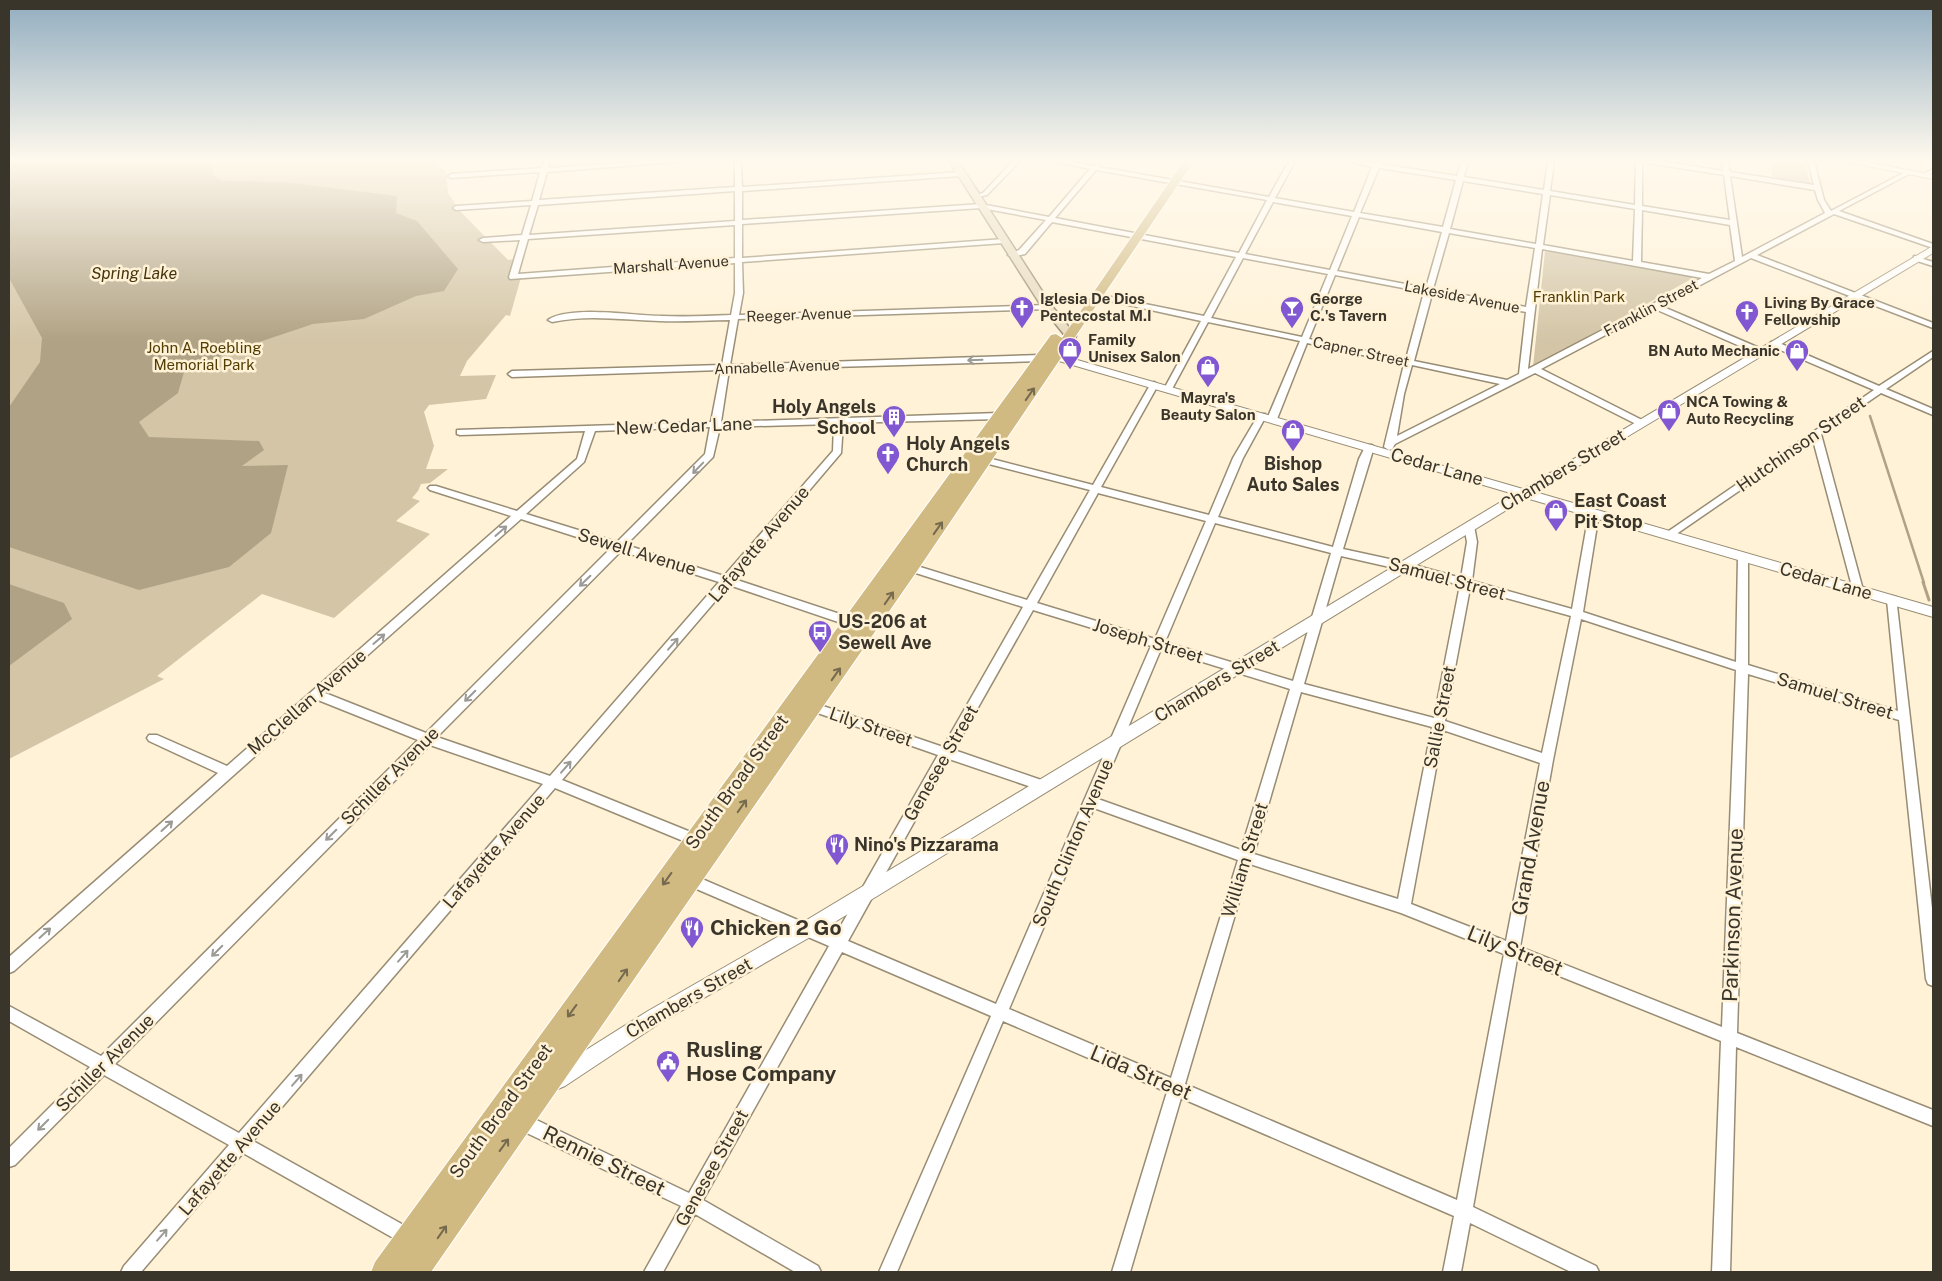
<svg xmlns="http://www.w3.org/2000/svg" width="1942" height="1281" viewBox="0 0 1942 1281" font-family="'Public Sans',sans-serif">
  <rect width="100%" height="100%" fill="#fff2d7"/>
  <g fill="#d3c5a6">
    <polygon points="9,161 433,161 446,171 448,193 460,211 508,260 515,259 513,264 522,274 510,316 506,315 467,361 460,376 496,375 486,399 429,405 424,412 434,446 426,469 448,469 430,483 421,484 418,491 412,498 420,501 396,521 430,534 334,618 262,594 157,676 164,679 9,759"/>
    <polygon points="1770,161 1804,161 1810,183 1773,178"/>
    <polygon points="1545,251 1695,277 1533,367"/>
  </g>
  <g fill="#b0a284">
    <polygon points="9,161 211,161 213,175 221,181 284,182 397,196 396,213 417,221 458,269 444,291 416,296 364,319 313,324 238,349 184,372 178,393 139,422 149,437 259,441 264,450 242,466 288,465 271,533 229,567 139,590 9,547 9,407 40,362 42,338 9,278"/>
    <polygon points="9,584 64,603 72,619 9,666"/>
  </g>
  <g fill="none" stroke-linecap="round" stroke-linejoin="round">
    <polyline stroke="#b0a284" stroke-width="2.5" points="1870,416 1924,583"/>
    <polyline stroke="#b0a284" stroke-width="3" points="1923,582 1929,600"/>
    <g stroke="#988d74" stroke-width="3">
      <g id="minor">
        <path d="M544,161H550L548,168L648,161H688L547,172L539,200L735,187V161H741L742,187L961,172L964,174L961,176L742,191V220L981,204L1049,217L1090,169L1053,161H1069L1093,166L1097,163L1100,165L1099,167L1269,197L1289,161H1295L1275,198L1354,212L1372,167L1347,161L1374,163L1381,161L1380,164L1457,176L1462,161H1468L1464,177L1544,190L1548,161H1554L1550,191L1635,205L1636,161H1660L1723,171L1722,161H1728L1730,172L1814,185L1808,161H1814L1824,200L1831,211L1909,170L1911,171V173L1839,211L1933,244V248L1834,214L1757,255L1933,323V328L1751,258L1661,306L1764,350V354H1758L1655,309L1541,369L1644,421V425H1638L1535,373L1395,444L1392,449L1389,450L1384,447L1404,364L1307,343L1277,419L1272,422L1267,419L1300,341L1208,322L1172,389L1168,392L1164,389L1201,321L1096,298L1092,296L1096,294L1204,316L1236,257L1052,222L1025,254L1012,257L1008,255L1019,250L1046,220L981,208L742,224V258L1004,239L1008,241L1004,243L742,262L743,293L739,315L1047,305L1051,307L1047,309L738,319L730,365L1041,355L1045,358L1041,361L729,370L721,422L999,413L1003,416L999,419L843,423L841,453L734,579L861,621L863,624L861,627H853L729,585L562,780L703,837L705,841L703,845L698,847L693,845L555,788L253,1141L416,1232L419,1238L416,1244L410,1247L404,1244L243,1153L141,1272H121L124,1266L229,1145L104,1075L15,1165L9,1167V1148L90,1067L9,1021V1006L101,1056L418,740L318,700L14,971L9,973V957L218,773L149,741L147,738L149,735H157L227,766L511,516L430,490L428,488L430,486H436L517,511L577,459L585,431L460,435L457,434V430L711,422L721,370L512,377L508,374L512,371L722,365L730,320C707,320 684,322 660,321C623,320 589,314 552,322L548,320C569,305 635,316 662,316C685,317 708,316 731,315L735,293V263L510,279L509,277L520,240L483,242L479,240L483,238L522,235L531,205L456,210L453,208L456,206L532,201L540,172L451,178L448,176L451,174L542,168ZM1642,162L1724,175L1730,220L1642,206ZM1379,168L1456,180L1443,227L1360,213ZM1096,170L1267,200L1239,253L1055,218ZM1730,176L1815,190L1818,200L1825,213L1742,257ZM1463,181L1543,194L1536,244L1450,229ZM735,191V221L529,235L538,205ZM1550,195L1635,209L1633,261L1543,245ZM1273,202L1352,216L1330,270L1245,254ZM1642,210L1730,225L1735,261L1709,274L1641,262ZM1359,217L1442,232L1426,288L1337,271ZM735,225V258L518,274L528,239ZM1449,233L1535,248L1526,307L1433,289ZM1542,249L1702,278L1528,369ZM1243,258L1328,274L1302,337L1211,318ZM1335,275L1424,292L1406,359L1309,339ZM1432,294L1526,312L1519,374L1507,380L1414,361ZM1412,365L1500,384L1397,436L1404,394ZM834,424L833,451L724,576L626,545L713,457L720,427ZM710,427L705,454L617,542L526,514L584,462L595,431ZM521,519L611,548L426,733L325,693ZM621,551L719,582L550,776L437,737ZM430,745L543,784L239,1133L115,1064Z"/>
        <polygon points="1013,161 1020,161 987,195 973,198 973,196 983,193"/>
        <polygon points="1933,169 1933,173 1925,177 1922,175"/>
        <polygon points="1914,256 1933,262 1933,266 1914,260"/>
        <polygon points="1771,342 1777,342 1879,386 1933,351 1933,357 1886,389 1933,409 1933,415 1881,393 1821,434 1863,590 1862,593 1854,593 1853,590 1813,440 1672,537 1664,537 1663,535 1874,390 1771,346"/>
        <path d="M1154,382L1158,385L1101,487L1209,515L1233,458L1259,414H1265L1266,416L1243,458L1218,517L1333,547L1359,459L1366,445H1372L1374,447L1343,549L1403,562L1461,578L1467,542L1464,526L1469,523L1474,526L1477,542L1472,581L1572,609L1589,513L1590,511H1598L1599,513L1583,612L1736,662L1738,557L1739,555H1747L1748,557V665L1898,711L1887,600L1892,596L1896,597L1933,917V986L1928,984L1926,979L1899,720L1748,674L1737,1033L1933,1110V1126L1736,1047L1730,1272H1712L1721,1041L1517,959L1473,1207L1596,1266L1599,1272H1571L1470,1223L1461,1272H1443L1454,1216L1181,1098L1130,1272H1112L1167,1092L1003,1021L897,1272H879L991,1016L842,952L703,1200L818,1266L821,1272H795L695,1214L663,1272H644L681,1206L514,1127L512,1121L514,1115L520,1113L526,1115L689,1193L829,946L685,884L683,880L685,876L690,874L695,876L835,936L938,755L809,710L807,707L809,704H817L943,747L1023,607L900,568L899,566L904,562L1027,600L1090,490L981,462L979,460L984,457L1093,485L1150,385ZM1098,493L1206,521L1155,639L1037,603ZM1215,523L1331,553L1293,681L1165,642ZM1341,556L1403,570L1460,585L1434,718L1304,684ZM1470,588L1571,616L1542,753L1445,721ZM1033,610L1151,646L996,1004L848,941L949,759L1043,791L1047,790L1049,786L1047,782L954,750ZM1581,619L1736,670L1722,1027L1520,947L1553,760ZM1161,649L1290,689L1241,850L1098,799ZM1301,692L1432,727L1398,899L1254,854ZM1443,730L1540,763L1506,941L1411,904ZM1094,808L1238,860L1171,1078L1009,1009ZM1250,864L1401,913L1504,954L1457,1200L1185,1084Z"/>
      </g>
    </g>
    <g stroke="#988d74" stroke-width="2">
      <g id="tertiary">
        <polygon points="1842,161 1861,161 1933,175 1933,179"/>
        <polygon points="1933,246 1933,253 1535,492 1933,607 1933,617 1526,498 812,936 660,1023 565,1086 558,1089 551,1086 548,1079 551,1072 648,1011 800,924 1514,494 1052,359 1051,357 1052,355 1060,355 1523,489"/>
      </g>
    </g>
    <g stroke="#988d74" stroke-width="3">
      <polygon id="secondary" points="949,161 958,161 1051,305 1076,336 1075,338 1067,338 1042,307"/>
    </g>
    <g stroke="#fff" stroke-width="2">
      <polygon id="primary" points="1184,161 1194,161 915,574 431,1272 371,1272 375,1262 1051,335 1056,334 1062,338"/>
    </g>
    <use href="#minor" fill="#fff" fill-rule="evenodd"/>
    <use href="#tertiary" fill="#fff" fill-rule="evenodd"/>
    <use href="#secondary" fill="#e8dcc0" fill-rule="evenodd"/>
    <use href="#primary" fill="#d1ba82" fill-rule="evenodd"/>
  </g>
  <defs><path id="oneway-shaft" d="M-6 0H5M1.5-3L5.5 0L1.5 3" fill="none" stroke-width="1.6" stroke-linecap="round" stroke-linejoin="round" transform="scale(1.25)"/></defs>
  <g stroke="#9c9a95">
    <use href="#oneway-shaft" transform="translate(975 360) rotate(178)"/>
    <use href="#oneway-shaft" transform="translate(698 468) rotate(134)"/>
    <use href="#oneway-shaft" transform="translate(501 531) rotate(-41)"/>
    <use href="#oneway-shaft" transform="translate(585 581) rotate(136)"/>
    <use href="#oneway-shaft" transform="translate(379 639) rotate(-41)"/>
    <use href="#oneway-shaft" transform="translate(673 644) rotate(-49)"/>
    <use href="#oneway-shaft" transform="translate(470 696) rotate(135)"/>
    <use href="#oneway-shaft" transform="translate(566 767) rotate(-49)"/>
    <use href="#oneway-shaft" transform="translate(167 826) rotate(-42)"/>
    <use href="#oneway-shaft" transform="translate(331 835) rotate(135)"/>
    <use href="#oneway-shaft" transform="translate(45 933) rotate(-42)"/>
    <use href="#oneway-shaft" transform="translate(217 951) rotate(135)"/>
    <use href="#oneway-shaft" transform="translate(403 956) rotate(-49)"/>
    <use href="#oneway-shaft" transform="translate(297 1080) rotate(-49)"/>
    <use href="#oneway-shaft" transform="translate(43 1125) rotate(135)"/>
    <use href="#oneway-shaft" transform="translate(162 1235) rotate(-49)"/>
  </g>
  <g stroke="#766a4e">
    <use href="#oneway-shaft" transform="translate(1030 394) rotate(-55)"/>
    <use href="#oneway-shaft" transform="translate(938 528) rotate(-55)"/>
    <use href="#oneway-shaft" transform="translate(889 598) rotate(-55)"/>
    <use href="#oneway-shaft" transform="translate(836 674) rotate(-55)"/>
    <use href="#oneway-shaft" transform="translate(742 806) rotate(-55)"/>
    <use href="#oneway-shaft" transform="translate(667 879) rotate(126)"/>
    <use href="#oneway-shaft" transform="translate(623 975) rotate(-55)"/>
    <use href="#oneway-shaft" transform="translate(572 1011) rotate(126)"/>
    <use href="#oneway-shaft" transform="translate(504 1145) rotate(-54)"/>
    <use href="#oneway-shaft" transform="translate(442 1232) rotate(-55)"/>
  </g>
  <linearGradient id="sky" x2="0" y2="1"><stop stop-color="#91adc0"/><stop offset="0.47" stop-color="#fff9ed"/><stop offset="1" stop-color="#fff9ed" stop-opacity="0"/></linearGradient>
  <rect width="1942" height="341" fill="url(#sky)"/>
  <defs>
    <g id="church-pin" transform="scale(1.25)"><path d="M0 17L-7.5 6A9.5 9.5 0 1 1 7.5 6Z" fill="#8158d1" stroke="#fff2d7"/><path d="M-1.2-6h2.4v3.5h3.3v2.4h-3.3V6h-2.4V-.1h-3.3v-2.4h3.3Z" fill="#fff"/></g>
    <g id="bar-pin" transform="scale(1.25)"><path d="M0 17L-7.5 6A9.5 9.5 0 1 1 7.5 6Z" fill="#8158d1" stroke="#fff2d7"/><path d="M-6-5H6L.8 .8V4.5H3.5V6h-7V4.5H-.8V.8Z" fill="#fff"/></g>
    <g id="shop-pin" transform="scale(1.25)"><path d="M0 17L-7.5 6A9.5 9.5 0 1 1 7.5 6Z" fill="#8158d1" stroke="#fff2d7"/><path d="M-5-2.5h2.3a2.7 3.5 0 0 1 5.4 0H5L5.5 6h-11ZM-1.5-2.5h3a1.5 2.3 0 0 0-3 0Z" fill="#fff"/></g>
    <g id="building-pin" transform="scale(1.25)"><path d="M0 17L-7.5 6A9.5 9.5 0 1 1 7.5 6Z" fill="#8158d1" stroke="#fff2d7"/><path d="M-4-6H4V6H1V3H-1V6H-4ZM-2.5-4.3h1.7v1.8h-1.7ZM.8-4.3h1.7v1.8H.8ZM-2.5-1h1.7V.8h-1.7ZM.8-1h1.7V.8H.8Z" fill="#fff"/></g>
    <g id="bus-pin" transform="scale(1.25)"><path d="M0 17L-7.5 6A9.5 9.5 0 1 1 7.5 6Z" fill="#8158d1" stroke="#fff2d7"/><path d="M-5-6H5V4H4V6H2V4H-2V6H-4V4H-5ZM-3.5-4V0h7V-4ZM-3.5 1.2v1.5H-2V1.2ZM2 1.2v1.5H3.5V1.2Z" fill="#fff"/></g>
    <g id="restaurant-pin" transform="scale(1.25)"><path d="M0 17L-7.5 6A9.5 9.5 0 1 1 7.5 6Z" fill="#8158d1" stroke="#fff2d7"/><path d="M-5-6h1v4h1v-4h1v4h1v-4h1v5L-1.5 .5V6h-2V.5L-5-1ZM5-6V6H3V1.5H1.5Q1.5-4 5-6Z" fill="#fff"/></g>
    <g id="civic-pin" transform="scale(1.25)"><path d="M0 17L-7.5 6A9.5 9.5 0 1 1 7.5 6Z" fill="#8158d1" stroke="#fff2d7"/><path d="M-.6-6.5H3V-4.5H.6V-3L4-1V1h2V6H-6V1h2V-1L-.6-3ZM-1.2 2.5V6h2.4V2.5Z" fill="#fff"/></g>
  </defs>
  <g fill-rule="evenodd">
    <use href="#church-pin" x="1022" y="308"/>
    <use href="#bar-pin" x="1292" y="308"/>
    <use href="#church-pin" x="1747" y="312"/>
    <use href="#shop-pin" x="1070" y="349"/>
    <use href="#shop-pin" x="1797" y="351"/>
    <use href="#shop-pin" x="1208" y="367"/>
    <use href="#shop-pin" x="1669" y="411"/>
    <use href="#building-pin" x="894" y="417"/>
    <use href="#shop-pin" x="1293" y="431"/>
    <use href="#church-pin" x="888" y="454"/>
    <use href="#shop-pin" x="1556" y="511"/>
    <use href="#bus-pin" x="820" y="632"/>
    <use href="#restaurant-pin" x="837" y="845"/>
    <use href="#restaurant-pin" x="692" y="928"/>
    <use href="#civic-pin" x="668" y="1062"/>
  </g>
  <g text-anchor="middle" stroke-width="5" stroke-linejoin="round" paint-order="stroke">
    <g font-size="15" fill="#3a352b" stroke="#fff2d7">
      <text transform="translate(671 265) rotate(-4)" y="5">Marshall Avenue</text>
      <text transform="translate(1462 297) rotate(11)" y="5">Lakeside Avenue</text>
      <text transform="translate(1651 308) rotate(-28)" y="5">Franklin Street</text>
      <text transform="translate(799 315) rotate(-2)" y="5">Reeger Avenue</text>
      <text transform="translate(1361 352) rotate(12)" y="5">Capner Street</text>
      <text transform="translate(777 367) rotate(-2)" y="5">Annabelle Avenue</text>
    </g>
    <g font-size="15" fill="#523d02" stroke="#fff2d7">
      <text x="1579" y="302">Franklin Park</text>
      <text x="204" y="353">John A. Roebling<tspan x="204" dy="17">Memorial Park</tspan></text>
    </g>
    <g font-size="15" font-weight="bold" fill="#3a352b" stroke="#fff2d7" text-anchor="start">
      <text x="1040" y="304">Iglesia De Dios<tspan x="1040" dy="17">Pentecostal M.I</tspan></text>
      <text x="1310" y="304">George<tspan x="1310" dy="17">C.'s Tavern</tspan></text>
      <text x="1764" y="308">Living By Grace<tspan x="1764" dy="17">Fellowship</tspan></text>
      <text x="1088" y="345">Family<tspan x="1088" dy="17">Unisex Salon</tspan></text>
      <text x="1780" y="356" text-anchor="end">BN Auto Mechanic</text>
      <text x="1208" y="403" text-anchor="middle">Mayra's<tspan x="1208" dy="17">Beauty Salon</tspan></text>
      <text x="1686" y="407">NCA Towing &amp;<tspan x="1686" dy="17">Auto Recycling</tspan></text>
    </g>
    <g font-size="16" font-style="italic" fill="#45340c" stroke="#fff2d7">
      <text x="134" y="279">Spring Lake</text>
    </g>
    <g font-size="18" font-weight="bold" fill="#3a352b" stroke="#fff2d7" text-anchor="start">
      <text x="876" y="413" text-anchor="end">Holy Angels<tspan x="876" dy="21">School</tspan></text>
      <text x="906" y="450">Holy Angels<tspan x="906" dy="21">Church</tspan></text>
      <text x="1293" y="470" text-anchor="middle">Bishop<tspan x="1293" dy="21">Auto Sales</tspan></text>
      <text x="1574" y="507">East Coast<tspan x="1574" dy="21">Pit Stop</tspan></text>
      <text x="838" y="628">US-206 at<tspan x="838" dy="21">Sewell Ave</tspan></text>
      <text x="854" y="851">Nino's Pizzarama</text>
    </g>
    <g font-size="18" fill="#3a352b" stroke="#fff2d7">
      <text transform="translate(684 426) rotate(-2)" y="6">New Cedar Lane</text>
      <text transform="translate(1801 444) rotate(-35)" y="6">Hutchinson Street</text>
      <text transform="translate(1437 467) rotate(16)" y="6">Cedar Lane</text>
      <text transform="translate(1563 470) rotate(-31)" y="6">Chambers Street</text>
      <text transform="translate(759 544) rotate(-50)" y="6">Lafayette Avenue</text>
      <text transform="translate(637 552) rotate(17)" y="6">Sewell Avenue</text>
      <text transform="translate(1447 579) rotate(15)" y="6">Samuel Street</text>
      <text transform="translate(1826 581) rotate(16)" y="6">Cedar Lane</text>
      <text transform="translate(1148 641) rotate(17)" y="6">Joseph Street</text>
      <text transform="translate(1217 681) rotate(-31)" y="6">Chambers Street</text>
      <text transform="translate(1835 696) rotate(17)" y="6">Samuel Street</text>
      <text transform="translate(307 702) rotate(-41)" y="6">McClellan Avenue</text>
      <text transform="translate(1440 717) rotate(-79)" y="6">Sallie Street</text>
      <text transform="translate(871 727) rotate(19)" y="6">Lily Street</text>
      <text transform="translate(941 763) rotate(-60)" y="6">Genesee Street</text>
      <text transform="translate(390 776) rotate(-45)" y="6">Schiller Avenue</text>
      <text transform="translate(737 782) rotate(-54)" y="6">South Broad Street</text>
      <text transform="translate(1073 843) rotate(-67)" y="6">South Clinton Avenue</text>
      <text transform="translate(494 851) rotate(-49)" y="6">Lafayette Avenue</text>
      <text transform="translate(1245 860) rotate(-73)" y="6">William Street</text>
      <text transform="translate(689 998) rotate(-30)" y="6">Chambers Street</text>
      <text transform="translate(105 1063) rotate(-45)" y="6">Schiller Avenue</text>
      <text transform="translate(501 1111) rotate(-54)" y="6">South Broad Street</text>
      <text transform="translate(230 1158) rotate(-49)" y="6">Lafayette Avenue</text>
      <text transform="translate(712 1168) rotate(-61)" y="6">Genesee Street</text>
    </g>
    <g font-size="21" fill="#3a352b" stroke="#fff2d7">
      <text transform="translate(1531 848) rotate(-80)" y="7">Grand Avenue</text>
      <text transform="translate(1733 915) rotate(-88)" y="7">Parkinson Avenue</text>
      <text transform="translate(1515 951) rotate(22)" y="7">Lily Street</text>
      <text transform="translate(1141 1073) rotate(23)" y="7">Lida Street</text>
      <text transform="translate(604 1161) rotate(26)" y="7">Rennie Street</text>
    </g>
    <g font-size="21" font-weight="bold" fill="#3a352b" stroke="#fff2d7" text-anchor="start">
      <text x="710" y="935">Chicken 2 Go</text>
      <text x="686" y="1057">Rusling<tspan x="686" dy="24">Hose Company</tspan></text>
    </g>
  </g>
  <rect width="1942" height="1281" fill="none" stroke="#3a352b" stroke-width="20"/>
</svg>
